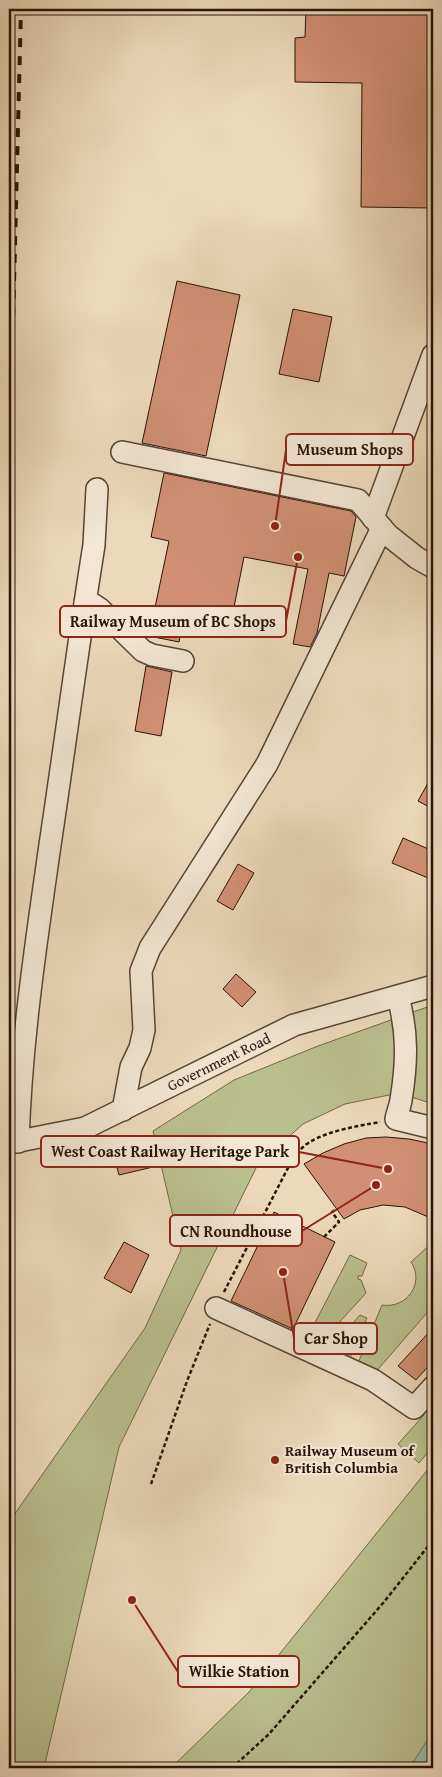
<svg xmlns="http://www.w3.org/2000/svg" width="442" height="1777" viewBox="0 0 442 1777" font-family="'Gentium Book Plus',serif">
  <rect width="100%" height="100%" fill="#ecd9bb"/>
  <filter id="stains"><feTurbulence type="fractalNoise" baseFrequency=".004" numOctaves="4"/><feColorMatrix values="0 0 0 0 .2 0 0 0 0 .09 0 0 0 0 .02 0 0 0 .5 -.17"/></filter>
  <radialGradient id="worn" r=".72"><stop offset=".6" stop-color="#630" stop-opacity="0"/><stop offset="1" stop-color="#630" stop-opacity=".3"/></radialGradient>
  <g fill="#babf8e" stroke="#72694c">
    <polygon points="433,1005 433,1104 399,1093 345,1104 303,1124 258,1164 119,1447 44,1768 9,1768 9,1522 145,1328 181,1250 153,1131 234,1080 318,1046"/>
    <path d="M433,1242V1306L373,1375L356,1368L382,1305C407,1309 425,1283 411,1262Z"/>
    <polygon points="350,1255 367,1263 362,1276 358,1276 358,1279 361,1280 366,1293 336,1326 317,1350 304,1344"/>
    <polygon points="360,1315 367,1318 347,1365 325,1354"/>
    <polygon points="433,1399 433,1446 419,1463 398,1444 424,1415 422,1412"/>
    <polygon points="433,1463 433,1768 171,1768 249,1692"/>
  </g>
  <polygon fill="#99baac" stroke="#6c776b" points="433,1731 433,1768 401,1768 414,1761"/>
  <g fill="#d19074" stroke="#291309">
    <polygon points="306,9 433,9 433,208 361,207 362,83 295,82 295,38 305,37"/>
    <polygon points="177,281 240,295 206,456 142,443"/>
    <polygon points="293,309 332,317 319,382 279,374"/>
    <polygon points="164,473 351,511 356,517 344,576 329,573 317,633 310,647 293,644 308,569 244,557 231,622 185,613 179,642 149,636 169,541 151,537"/>
    <polygon points="146,666 172,672 161,736 135,731"/>
    <polygon points="433,774 433,809 418,801"/>
    <polygon points="403,838 433,851 433,866 428,878 392,863"/>
    <polygon points="238,864 254,873 233,910 217,901"/>
    <polygon points="236,974 256,992 242,1007 223,989"/>
    <polygon points="386,1137 409,1139 433,1144 433,1219 405,1207 383,1205 360,1210 344,1219 304,1164 323,1153 344,1144 366,1138"/>
    <polygon points="149,1151 153,1167 119,1175 115,1160"/>
    <polygon points="274,1212 335,1242 293,1329 231,1301"/>
    <polygon points="124,1242 149,1255 131,1293 104,1278"/>
    <polygon points="433,1328 433,1361 416,1380 398,1366"/>
  </g>
  <g fill="none" stroke-linecap="round" stroke-linejoin="round">
    <g stroke="#5a4436" stroke-width="24">
      <g id="minor">
        <polyline points="122,452 358,500 388,535 417,558 433,567"/>
        <polyline points="373,518 433,355"/>
        <polyline points="85,603 94,605 100,609 143,651 152,655 183,661"/>
        <path d="M398,997C408,1033 407,1063 401,1100C400,1107 397,1113 396,1119L433,1128"/>
        <polyline points="123,1110 131,1067 140,1048 144,1030 141,971 150,948 267,764 382,528"/>
        <path d="M18,1142C21,1042 36,943 50,845C65,745 78,645 94,545L97,489"/>
        <polyline points="9,1143 85,1128 294,1025 433,986"/>
        <polyline points="216,1308 373,1380 414,1408 433,1387"/>
      </g>
    </g>
    <g stroke="#291309" stroke-width="2.5" stroke-dasharray="4 2.5" stroke-linecap="butt">
      <polyline points="324,1237 339,1222 332,1212 337,1209"/>
      <path d="M224,1292L290,1164C294,1159 297,1153 302,1148C318,1132 358,1126 380,1122"/>
      <polyline points="151,1484 187,1381 210,1324"/>
      <polyline points="232,1768 269,1734 384,1602 433,1540"/>
    </g>
    <use href="#minor" stroke="#f3e6d3" stroke-width="21"/>
    <polyline stroke="#291309" stroke-width="4" stroke-dasharray="9 9" stroke-linecap="butt" points="9,479 21,9"/>
  </g>
  <circle fill="#8f2418" stroke="#f3e6d3" stroke-width="2" cx="275" cy="1460" r="5"/>
  <g text-anchor="middle" stroke-width="4.5" stroke-linejoin="round" paint-order="stroke">
    <g font-size="15" fill="#291309" stroke="#f3e6d3">
      <text transform="translate(219 1062) rotate(-26)" y="5">Government Road</text>
    </g>
    <g font-size="15" font-weight="bold" fill="#291309" stroke="#f3e6d3" text-anchor="start">
      <text x="285" y="1456">Railway Museum of<tspan x="285" dy="17">British Columbia</tspan></text>
    </g>
  </g>
  <path fill="none" stroke="#8f2418" stroke-width="2" d="M275 526L286 450M298 557L286 621M388 1169L299 1152M376 1185L302 1231M283 1272L294 1338M132 1600L178 1672"/>
  <g fill="#8f2418" stroke="#f3e6d3" stroke-width="2">
    <circle cx="275" cy="526" r="5"/>
    <circle cx="298" cy="557" r="5"/>
    <circle cx="388" cy="1169" r="5"/>
    <circle cx="376" cy="1185" r="5"/>
    <circle cx="283" cy="1272" r="5"/>
    <circle cx="132" cy="1600" r="5"/>
  </g>
  <g fill="#f3e6d3" stroke="#8f2418" stroke-width="2">
    <rect x="286" y="434" width="127" height="31" rx="5"/>
    <rect x="60" y="606" width="226" height="31" rx="5"/>
    <rect x="41" y="1136" width="258" height="31" rx="5"/>
    <rect x="170" y="1215" width="132" height="31" rx="5"/>
    <rect x="294" y="1323" width="83" height="31" rx="5"/>
    <rect x="178" y="1656" width="121" height="31" rx="5"/>
  </g>
  <g font-size="16" text-anchor="middle" font-weight="bold" fill="#291309">
    <text x="350" y="455">Museum Shops</text>
    <text x="173" y="627">Railway Museum of BC Shops</text>
    <text x="170" y="1157">West Coast Railway Heritage Park</text>
    <text x="236" y="1237">CN Roundhouse</text>
    <text x="336" y="1344">Car Shop</text>
    <text x="239" y="1677">Wilkie Station</text>
  </g>
  <rect width="442" height="1777" fill="none" stroke="#ecd9bb" stroke-width="30"/>
  <rect x="10" y="10" width="422" height="1757" fill="none" stroke="#291309" stroke-width="2.5"/>
  <rect x="15" y="15" width="412" height="1747" fill="none" stroke="#291309"/>
  <rect width="100%" height="100%" filter="url(#stains)"/>
  <rect width="100%" height="100%" fill="url(#worn)"/>
</svg>
